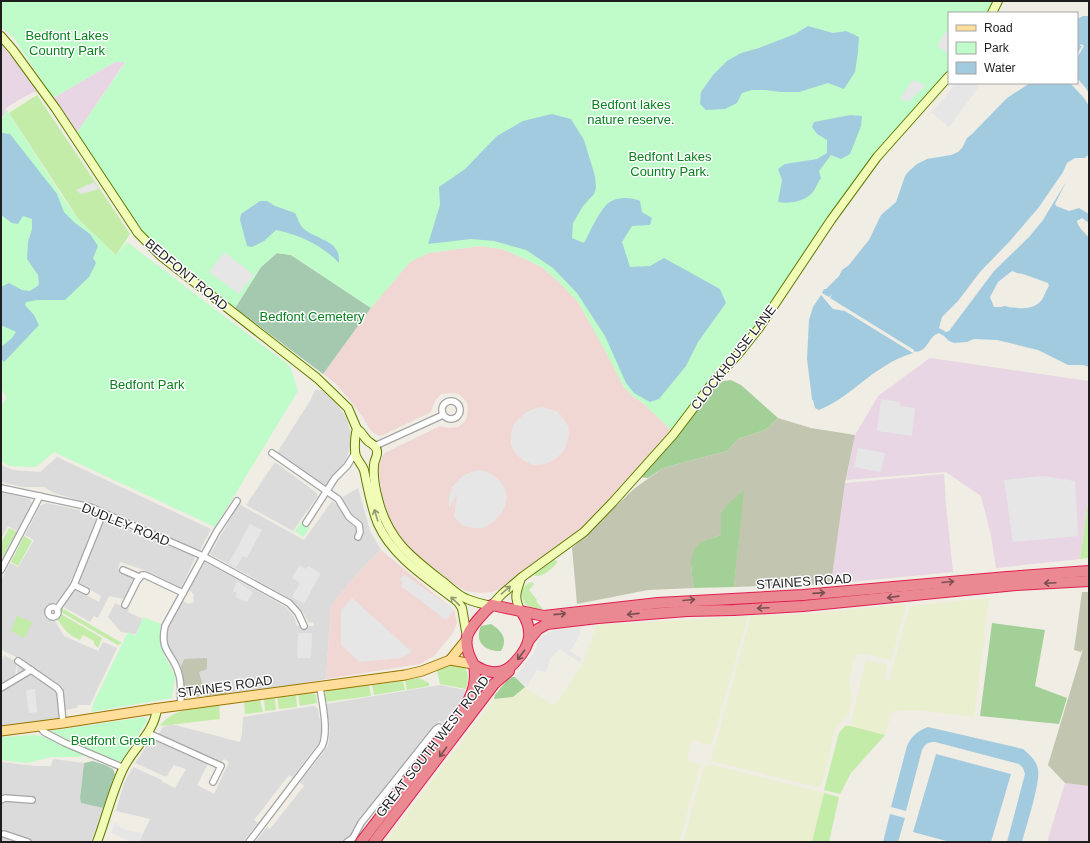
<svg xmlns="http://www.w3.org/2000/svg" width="1090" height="843" viewBox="0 0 1090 843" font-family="Arial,sans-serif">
  <rect width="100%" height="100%" fill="#f0ede4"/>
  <g fill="#dcdbdb">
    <polygon points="315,390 322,390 338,406 346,417 351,433 350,448 345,462 326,486 278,454 278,451 310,401"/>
    <polygon points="57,457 211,529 200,550 196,549 98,506 54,493 44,487 23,487 1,482 1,465 13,470 40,472"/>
    <polygon points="275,462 317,493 317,497 293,531 246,505"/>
    <polygon points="358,488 370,531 381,550 360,571 331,605 326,679 278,688 192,697 185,692 181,667 170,652 166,642 166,633 169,624 183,601 189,604 192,603 194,601 193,598 194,594 189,590 205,562 286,607 294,617 297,626 314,626 313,622 309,623 302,611 289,598 210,554 239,504 304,540 332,501 338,506 348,521 352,513 341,498"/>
    <polygon points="1,492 30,499 32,504 17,531 8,526 1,539"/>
    <polygon points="46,503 90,512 96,514 97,517 87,545 69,585 57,602 47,605 45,610 45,616 47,619 55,621 64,636 98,651 103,642 117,648 90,705 78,705 77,708 65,710 63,693 62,688 60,685 20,659 2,650 1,652 1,580 10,563 18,567 34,540 25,535 40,506"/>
    <polygon points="105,519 193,556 195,558 181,588 144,570 120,562 118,569 135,576 126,597 123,599 109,596 98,618 94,616 90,622 62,606 75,589 99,602 101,596 79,583 78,581"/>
    <polygon points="115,603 129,609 128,612 143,619 136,634 121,632 108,617"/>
    <polygon points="4,655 17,662 15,675 1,684 1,662"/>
    <polygon points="18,662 57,691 59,716 57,720 1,726 1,685 17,675"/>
    <polygon points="440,685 465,690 465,696 444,724 439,721 355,826 351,836 343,842 255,842 267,827 270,829 304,786 300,782 328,746 330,731 326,704"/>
    <polygon points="312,706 315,706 318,709 322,733 319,742 293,777 289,775 254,820 258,823 243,842 139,842 150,819 116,811 124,783 133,767 162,780 162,782 165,783 175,788 186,769 174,765 166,777 135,763 151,739 208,764 197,785 214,794 229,762 224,759 221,762 218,762 158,735 163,727 171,724 240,742 242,734 243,717"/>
    <polygon points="53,759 84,763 80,798 81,803 103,808 91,842 1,842 1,762 36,766 51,766"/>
  </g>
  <g fill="#f1d7d3">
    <polygon points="480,246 502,249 523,258 543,268 560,283 578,302 605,350 624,387 634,397 643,403 671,430 598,522 519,582 492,592 482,593 466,591 457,586 412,551 403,541 394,530 388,516 382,495 378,468 382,457 385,453 395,448 440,426 449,428 458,427 464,422 467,417 468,406 466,401 459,394 451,393 441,394 435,401 431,412 381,436 377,435 371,431 362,416 350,400 335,383 323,374 371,308 410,261 428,253"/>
    <polygon points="381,550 454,610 457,623 453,633 434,656 420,664 326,679 331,605 360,571"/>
  </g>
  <g fill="#e9d6e4">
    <polygon points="1,38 7,46 6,50 8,54 15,56 38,92 34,92 24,97 6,108 4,117 1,115"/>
    <polygon points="126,61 76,134 60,106 53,98 115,62"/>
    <polygon points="930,358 1089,381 1089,495 1080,559 996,568 991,535 981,496 946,472 846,480 855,435 878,396"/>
    <polygon points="944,474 946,504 953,572 831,584 845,483"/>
    <polygon points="1065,783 1089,786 1089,842 1047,842"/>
  </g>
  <g fill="#c2c5af">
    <polygon points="778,418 811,428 855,435 845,483 831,584 734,587 743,491 721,512 721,535 710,539 691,567 694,588 648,590 577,604 572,548 635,488 663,468 727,451 738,439 765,430"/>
    <polygon points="1082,592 1089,592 1089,786 1065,783 1048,765 1083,649 1081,652 1074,650"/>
    <polygon points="207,658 207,669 199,672 202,683 217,684 218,689 226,688 227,694 192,697 185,692 181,667 184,659"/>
  </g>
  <g fill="#eaefcf">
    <polygon points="989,598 974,717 917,710 892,711 885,735 850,726 866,660 887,665 884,680 889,681 910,606"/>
    <polygon points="906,604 891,660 866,654 858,654 855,657 849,681 852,696 849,713 837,726 835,731 822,783 820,786 816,787 711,761 751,616 817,613"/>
    <polygon points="748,616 711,745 692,740 687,761 700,764 679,842 385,842 494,699 517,694 525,687 553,705 557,703 583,663 597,625"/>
    <polygon points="709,764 824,793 812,842 683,842 704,767"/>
  </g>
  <g fill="#c3eca8">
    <polygon points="37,95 130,234 116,255 79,220 9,113"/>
    <polygon points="1089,495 1089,558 1080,559"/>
    <polygon points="9,528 17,532 3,557 1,556 1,543"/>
    <polygon points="24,536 32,541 18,566 11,562"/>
    <path d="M554,560L557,561V563C551,569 544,577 535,576V574Z"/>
    <path d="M532,582L534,584L529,590L537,600L536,601L543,609C521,612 514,587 532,582Z"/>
    <polygon points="60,607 122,643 118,645 61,612"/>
    <path d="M61,614L102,638L98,648L94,644V641L83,635L80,640C68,635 64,629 57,619Z"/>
    <polygon points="17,616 32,622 25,638 11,631"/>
    <path d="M457,664C470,669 469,677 466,689L440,684L437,670L449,665Z"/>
    <polygon points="419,678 429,683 429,686 407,690 405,680"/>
    <polygon points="403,681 405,690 374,695 372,685"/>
    <polygon points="369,685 371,696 325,702 325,694 327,690"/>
    <polygon points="312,693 316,695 317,703 300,706 298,694"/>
    <polygon points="296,695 297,707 279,709 277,697"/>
    <polygon points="275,698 276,710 265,711 264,699"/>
    <polygon points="260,699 263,712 245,714 244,701"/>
    <path d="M219,704L220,719L160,726C172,708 199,708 219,704Z"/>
    <polygon points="845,726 850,726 885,735 851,773 840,794 824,790 839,733"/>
    <polygon points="824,793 839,797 829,842 812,842"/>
  </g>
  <g fill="#a3d097">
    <polygon points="731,380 741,385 778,418 765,430 738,439 727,451 663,468 648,478 639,477 717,382"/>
    <path d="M744,490L734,587L694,588C692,575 687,556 698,545C703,540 714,538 721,535V512L728,504Z"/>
    <polygon points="992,623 1045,630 1035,686 1067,698 1059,724 980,716"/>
    <path d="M491,624C502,631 508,639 501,651C485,652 474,642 481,626Z"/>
    <polygon points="512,677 515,677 525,687 513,697 494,699 495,695 509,678"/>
  </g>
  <g fill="#a4c9ae">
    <polygon points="277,253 291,255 371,308 323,374 235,308 261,267"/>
    <polygon points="93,761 105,765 113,769 115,774 103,808 81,803 80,798 84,763"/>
  </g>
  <g fill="#c0fbca">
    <polygon points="1,1 994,1 988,13 949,13 949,70 931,92 881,145 829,215 779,293 755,327 671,430 643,403 634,397 624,387 605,350 578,302 560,283 543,268 523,258 502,249 480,246 428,253 410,262 371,308 291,255 277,253 261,267 235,308 150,244 76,134 126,62 115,62 53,98 14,38 1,27"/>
    <polygon points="6,109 65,201 79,220 116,255 127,242 290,366 298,391 215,527 54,452 36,467 9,466 1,461 1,406 7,398 1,388 1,118 4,117"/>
    <polygon points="301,522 310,528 303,537 295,531"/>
    <path d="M143,617L161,624C157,648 165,655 175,675V679L172,698L91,712L94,702L128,632L136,636Z"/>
    <polygon points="145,717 147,721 122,760 117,762 90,751 50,731"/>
    <polygon points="34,735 52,738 83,754 82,757 52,757 27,763 1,760 1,737"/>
  </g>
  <g fill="#e6e6e6">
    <polygon points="949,30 949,54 937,46 944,34"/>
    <polygon points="912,80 926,85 908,102 900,99"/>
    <polygon points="955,83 979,83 981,84 949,127 931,112 944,99"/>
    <polygon points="94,182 99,189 81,194 76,190"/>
    <polygon points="224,252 254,275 239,294 209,272"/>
    <polygon points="881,399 900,402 899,406 915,408 912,436 877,431"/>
    <polygon points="541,407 550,409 558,412 564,419 568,426 569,435 567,443 564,451 554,460 545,464 534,465 524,461 516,454 511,445 511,434 514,424 525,413 533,409"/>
    <polygon points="858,448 885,453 881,472 854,467"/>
    <polygon points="479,470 488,472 495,476 501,482 505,489 507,498 505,506 501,514 492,523 483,528 472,528 462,525 454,517 457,494 449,508 449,497 452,487 463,476 471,472"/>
    <polygon points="1043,476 1075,481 1078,536 1013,542 1004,480"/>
    <polygon points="250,524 262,530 247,558 243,556 236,567 229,563"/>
    <polygon points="299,565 306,569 308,566 321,573 304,604 292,597 300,583 292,578"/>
    <polygon points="404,574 454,610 446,620 401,586 403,582 400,580"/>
    <polygon points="237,581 253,592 247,602 235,597 237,593 233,591"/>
    <polygon points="352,598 361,606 412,652 401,658 360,662 341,645 341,610"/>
    <polygon points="581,627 578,639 570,651 582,659 579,662 560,649 554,654 550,659 546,672 537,670 527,687 515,677 534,653 539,638 555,630"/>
    <polygon points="298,633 312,633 311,658 297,658"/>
    <polygon points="35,689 37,712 29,713 26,690"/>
    <polygon points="115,822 122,829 142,833 138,842 131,842 111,833"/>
  </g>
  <g fill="#a3cbdf" fill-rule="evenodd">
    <polygon points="1083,16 1089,16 1089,93 1085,87 1077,78 1077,58 1084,46 1081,44 1080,46 1082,46 1077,54 1077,19"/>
    <polygon points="808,26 833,33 846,31 859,37 858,52 855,72 844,89 828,83 799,92 780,92 765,90 752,90 742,93 737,103 725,109 706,110 700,104 701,92 713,75 727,61 741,53 759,48 795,34"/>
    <path d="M1030,83H1070L1084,98L1089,106V154L1085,158H1075L1067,163L1063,172L1039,207L1010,241L980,272L958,301L942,317L939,328L946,332L949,331L994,271L1029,237L1043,220L1066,182L1055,204L1056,206L1069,211L1079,208L1089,214V223L1082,218L1077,221C1078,228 1085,232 1089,238V367L1083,365H1068L1038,350L997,340L974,339L967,342L954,343L949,341L944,336L939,333C929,336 929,347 920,351C918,352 916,351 914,352V350L830,298L832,294L829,297L822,293L824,289H826L839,276L842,270L849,265L864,246L869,240L881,215L896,202L905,176L909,171L917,164L927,159L951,155L958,152L962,148L967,138L972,134L1007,98ZM1012,271L1017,273L1023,274L1048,283L1049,286C1046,290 1045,294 1043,298C1038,307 1027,309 1018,308C1012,307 1010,308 1005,306L1000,307H994L990,297L998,282Z"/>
    <path d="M552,114L571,119L584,140L595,176L596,188L594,194L583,206L573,223L572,238L584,243C591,230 597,215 607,204C614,197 631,196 640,201L642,212L652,218L650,225L632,226L622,242L630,267L650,266L664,258L720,289L726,303L698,342L686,366L659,399L650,402L634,393L626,383L605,336L577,293L553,268L526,250L494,241L471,239L428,244L440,205L439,187L465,169L497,136L523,121Z"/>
    <path d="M850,115L862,116L861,126L850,154L841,159L831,155L819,171L821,178C818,182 816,188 813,192C804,202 790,204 778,202L782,180L778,169L785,164L817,159L827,153V140L817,134L812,127L814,122Z"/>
    <polygon points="2,133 10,134 57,194 64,212 75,223 90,234 98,246 93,258 96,263 89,277 65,300 37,300 26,302 25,305 34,315 39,325 4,362 1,359 1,347 12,338 16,332 3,326 1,327 1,287 9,283 22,290 30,291 39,285 38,275 27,259 28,242 32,229 32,219 23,216 18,224 12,223 1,215 1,134"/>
    <path d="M260,201H267L275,206L295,213C298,218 299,224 302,227C312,238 333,239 338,253C339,256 339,260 339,263C322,245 300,235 276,230L264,241L252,247L247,246L240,220L241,214Z"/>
    <path d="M821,295L833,309L845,311L913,353C903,356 894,360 885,366C861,380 846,399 819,410L815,408L813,400L811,399H812L807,359L809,320L813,307Z"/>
    <path d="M928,727L1023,749C1030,755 1036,760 1038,769C1041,781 1026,827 1022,842H1007L1025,774L1023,768L1019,764L935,742C928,742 925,744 922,750L906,811L891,807L907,746C912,735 918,731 928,727Z"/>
    <polygon points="936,754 1011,774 991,842 950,842 913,832"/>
    <polygon points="890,814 905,818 898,842 883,842"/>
  </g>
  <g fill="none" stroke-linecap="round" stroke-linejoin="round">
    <g stroke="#a5a5a5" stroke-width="8">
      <g id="street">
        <circle cx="451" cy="410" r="9"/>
        <polyline points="375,446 443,415"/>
        <polyline points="272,453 338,499 349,517 359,525 360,532 358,537"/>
        <polyline points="1,488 90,507 203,556 289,603 298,613 304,626"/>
        <polyline points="306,523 335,478 347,466 355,453"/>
        <polyline points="1,570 40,496"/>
        <polyline points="123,570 139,577"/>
        <polyline points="74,585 86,591"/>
        <polyline points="125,605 137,581 142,575 145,575 183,593"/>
        <circle cx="53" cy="612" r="5"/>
        <polyline points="57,609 74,585 103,513"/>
        <polyline points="18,661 57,688 60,692 63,723"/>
        <polyline points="1,688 31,670"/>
        <path d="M181,706C180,696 182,684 179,675C174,653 159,653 165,626L217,531L237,501"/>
        <polyline points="39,726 44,732 65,743 124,768"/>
        <polyline points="148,733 221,766 213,782"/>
        <polyline points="1,800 5,798 32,800"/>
        <polyline points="4,834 28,842"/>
        <path d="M249,842L322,746C329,731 322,703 320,687"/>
        <polyline points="347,842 353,838 361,823 436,729 439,727 447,731"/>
      </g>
    </g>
    <g stroke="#617a01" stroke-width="10">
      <g id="secondary">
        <polyline points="992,13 998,1"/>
        <path d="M1,36L13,50L56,109L138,233L161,256L317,378L348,408L357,429C355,434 354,451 356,456C358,461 362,465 364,470C368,488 371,507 378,524C393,558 430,580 458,602L462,608L467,637"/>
        <path d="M357,429C362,432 363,436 367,440C370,444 376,444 377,451C378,456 374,460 374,465C373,476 375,488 378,499C388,540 411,557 442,581C450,587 458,596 467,599C474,602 483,604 491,606"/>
        <polyline points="492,605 502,594 522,577 584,532 613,502 673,435 714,381 740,352 759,328 831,220 877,157 949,76"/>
        <path d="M520,611C514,595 516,594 521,578"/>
        <path d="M97,842C106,818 112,792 123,769C133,748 155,732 157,708"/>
      </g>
    </g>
    <g stroke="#997500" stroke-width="11">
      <g id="primary">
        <polyline points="450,660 467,639"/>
        <polyline points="1,731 63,723 153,709 405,675 422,671 450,660 473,664"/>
      </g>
    </g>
    <g stroke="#e11e4e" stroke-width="12">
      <g id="highway">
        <path d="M521,611C534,630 531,645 516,661C511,667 505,672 497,672C488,673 481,669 474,665C470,658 465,646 467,637C469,628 485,611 492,605L544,616L658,603L803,595L1007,577L1089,571"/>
        <polyline points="529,640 538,629 547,624 598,618 687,611 734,610 803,606 1016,585 1089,581"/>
        <path d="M361,842L465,707C473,693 477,681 474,665"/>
        <polyline points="374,842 494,684 509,671"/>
      </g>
    </g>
    <use href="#street" stroke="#fff" stroke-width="5.5"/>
    <use href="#secondary" stroke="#f1fcb6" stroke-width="8"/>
    <use href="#primary" stroke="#ffdd9a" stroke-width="9"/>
    <use href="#highway" stroke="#ea8992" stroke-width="10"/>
  </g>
  <defs><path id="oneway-shaft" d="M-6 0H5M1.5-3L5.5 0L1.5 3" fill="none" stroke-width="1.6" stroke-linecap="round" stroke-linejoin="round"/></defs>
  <g stroke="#929872">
    <use href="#oneway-shaft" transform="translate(376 515) rotate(-107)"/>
    <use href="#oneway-shaft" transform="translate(506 590) rotate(-41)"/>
    <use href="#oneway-shaft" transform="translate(455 601) rotate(-136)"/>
  </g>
  <g stroke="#7a4e52">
    <use href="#oneway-shaft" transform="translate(948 582) rotate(-5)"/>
    <use href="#oneway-shaft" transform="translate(1050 583) rotate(177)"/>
    <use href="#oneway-shaft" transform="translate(819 593) rotate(-4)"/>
    <use href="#oneway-shaft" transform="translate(893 597) rotate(172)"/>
    <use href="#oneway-shaft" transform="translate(689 600) rotate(-5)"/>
    <use href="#oneway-shaft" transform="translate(763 608) rotate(177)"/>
    <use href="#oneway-shaft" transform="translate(560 614) rotate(-6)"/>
    <use href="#oneway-shaft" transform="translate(633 614) rotate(174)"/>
    <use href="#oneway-shaft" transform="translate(521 655) rotate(127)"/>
    <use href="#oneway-shaft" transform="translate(443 752) rotate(127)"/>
  </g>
  <g text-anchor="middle" stroke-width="3" stroke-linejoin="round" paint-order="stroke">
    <g font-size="13" fill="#08811e" stroke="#fff">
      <text x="67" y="40">Bedfont Lakes<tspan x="67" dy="15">Country Park</tspan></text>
      <text x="631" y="109">Bedfont lakes<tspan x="631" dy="15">nature reserve.</tspan></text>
      <text x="670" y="161">Bedfont Lakes<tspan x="670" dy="15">Country Park.</tspan></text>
      <text x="312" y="321">Bedfont Cemetery</text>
      <text x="147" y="389">Bedfont Park</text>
      <text x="113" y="745">Bedfont Green</text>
    </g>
    <g font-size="13" fill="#1e1e1e" stroke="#fff">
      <text transform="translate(187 274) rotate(40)" y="5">BEDFONT ROAD</text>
      <text transform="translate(733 357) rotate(-52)" y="5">CLOCKHOUSE LANE</text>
      <text transform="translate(126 524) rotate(22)" y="5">DUDLEY ROAD</text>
      <text transform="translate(804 581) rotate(-4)" y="5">STAINES ROAD</text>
      <text transform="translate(225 686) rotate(-8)" y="5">STAINES ROAD</text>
      <text transform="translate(432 746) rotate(-52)" y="5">GREAT SOUTH WEST ROAD</text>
    </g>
  </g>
  <rect width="1090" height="843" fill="none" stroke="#1e1e1e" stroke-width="4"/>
  <rect x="948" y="12" width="130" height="72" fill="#ffffff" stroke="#a5a5a5"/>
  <rect x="956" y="25" width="20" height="6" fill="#ffdd9a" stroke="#a5a5a5"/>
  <text x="984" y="32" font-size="12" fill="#1e1e1e">Road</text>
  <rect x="956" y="42" width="20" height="12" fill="#c0fbca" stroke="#a5a5a5"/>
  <text x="984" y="52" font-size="12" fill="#1e1e1e">Park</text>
  <rect x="956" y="62" width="20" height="12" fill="#a3cbdf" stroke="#a5a5a5"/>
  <text x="984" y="72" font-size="12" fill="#1e1e1e">Water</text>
</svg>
